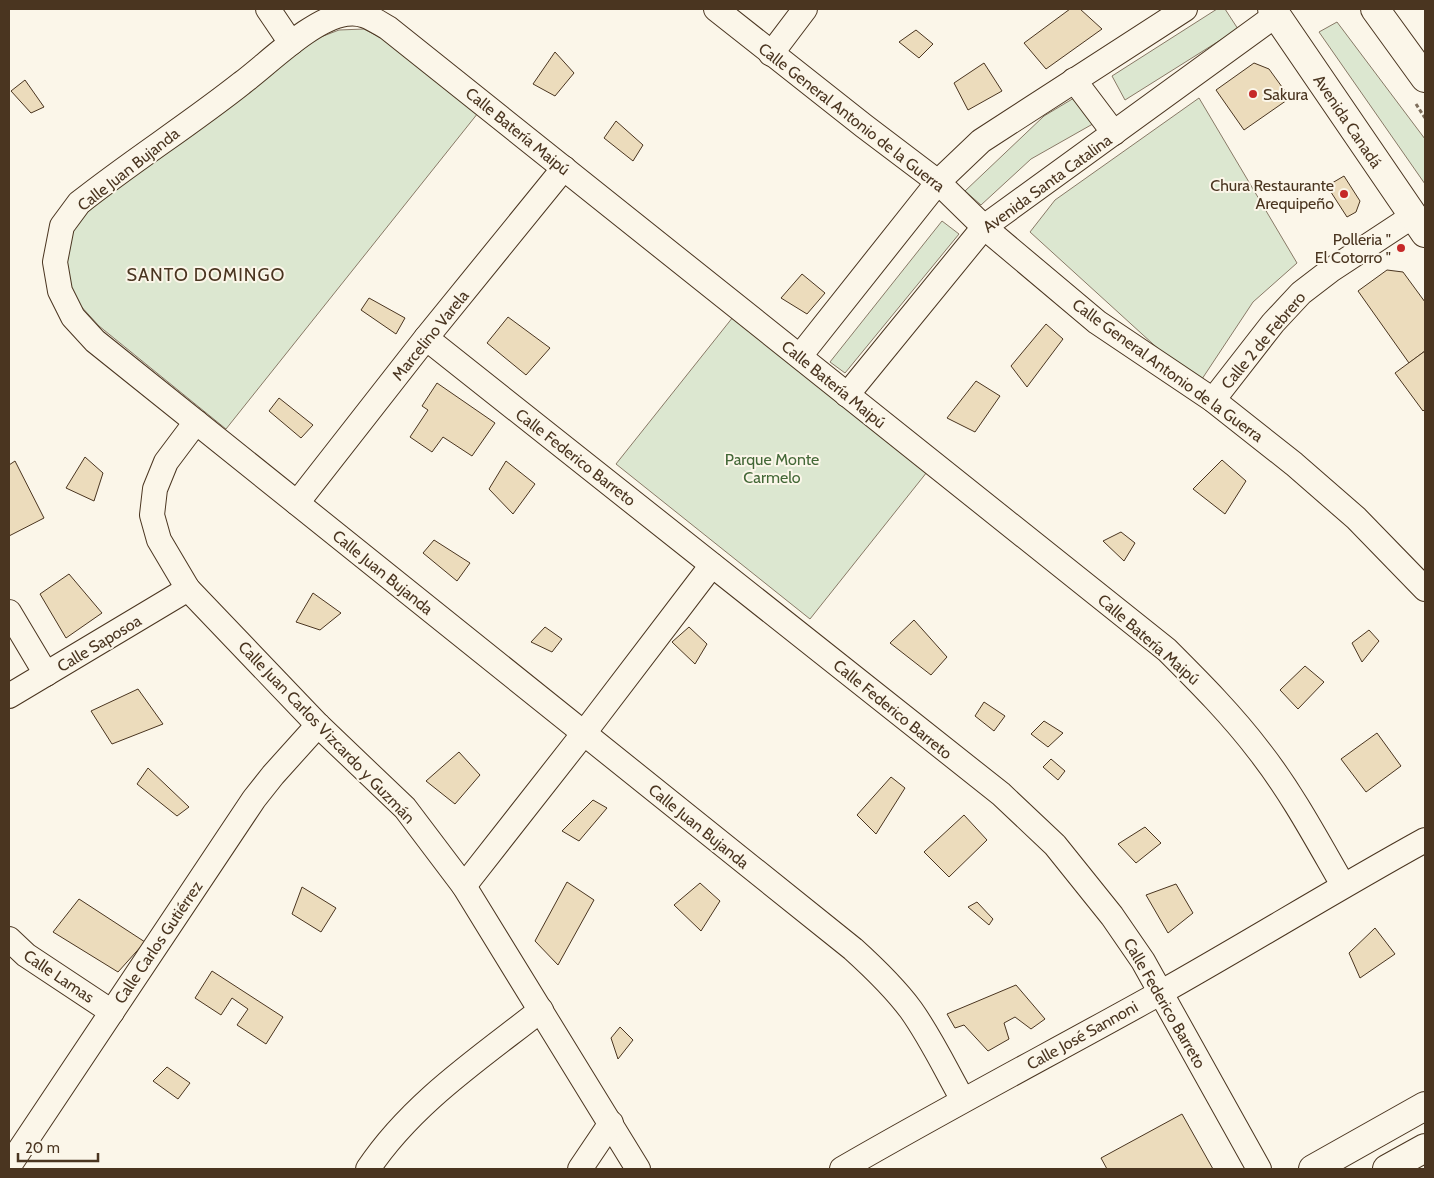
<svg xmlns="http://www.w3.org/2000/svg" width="1434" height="1178" viewBox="0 0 1434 1178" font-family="Cabin,sans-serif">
  <rect width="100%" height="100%" fill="#fbf6e9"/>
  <g fill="#dce7d0" stroke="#887966">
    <polygon points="1217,9 1225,9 1238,29 1125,100 1112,76"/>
    <polygon points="1337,22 1425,139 1425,184 1319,32"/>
    <polygon points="364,29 383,39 478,113 226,429 99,326 78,303 66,275 67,247 74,229 88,210 318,38 339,30"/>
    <polygon points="1079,95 1098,121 1031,159 981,205 965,191 1044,116"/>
    <polygon points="1199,98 1297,263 1253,302 1198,385 1030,232 1055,200"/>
    <polygon points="942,221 959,234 845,373 830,362"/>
    <polygon points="733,317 927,472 810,619 616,464"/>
  </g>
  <g fill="#ecdcbc" stroke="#4a3520">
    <polygon points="1070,9 1080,9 1102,29 1046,69 1024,43"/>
    <polygon points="916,30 933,44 919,58 899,42"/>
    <polygon points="555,52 574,73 555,96 533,84"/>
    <polygon points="984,63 1002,91 968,110 954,83"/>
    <polygon points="1254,63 1269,69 1290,98 1244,130 1216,90"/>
    <polygon points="25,80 44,107 31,113 11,91"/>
    <polygon points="616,121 643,145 633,161 604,138"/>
    <polygon points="1344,176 1360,201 1356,212 1347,217 1327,186"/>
    <polygon points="1387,270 1403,272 1425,302 1425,351 1409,363 1358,291"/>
    <polygon points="802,274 825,293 807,314 781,298"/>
    <polygon points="369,298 405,318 396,334 361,310"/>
    <polygon points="508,317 550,348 526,375 487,343"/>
    <polygon points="1046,324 1063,339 1027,387 1011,366"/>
    <polygon points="1425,351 1425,409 1423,411 1395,373"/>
    <polygon points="976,381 1000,396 975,432 947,418"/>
    <polygon points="437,383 495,423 472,456 443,437 432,452 410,437 428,410 422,406"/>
    <polygon points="279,398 313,425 301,438 269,411"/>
    <polygon points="85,457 103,473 94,501 66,488"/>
    <polygon points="1222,460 1246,481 1225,514 1193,489"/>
    <polygon points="15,461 44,518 9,536 9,465"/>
    <polygon points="506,461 535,484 513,514 489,489"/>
    <polygon points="1121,532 1135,543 1124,561 1103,541"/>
    <polygon points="434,540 470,563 457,581 423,553"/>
    <polygon points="69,574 102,613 66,638 40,594"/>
    <polygon points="313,593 341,613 320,630 296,622"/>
    <polygon points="914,620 947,657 931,675 890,643"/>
    <polygon points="545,627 562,639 552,652 531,642"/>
    <polygon points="689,627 707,644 695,664 672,642"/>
    <polygon points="1369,630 1379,641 1362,662 1352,643"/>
    <polygon points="1305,666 1324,682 1298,709 1280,690"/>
    <polygon points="138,689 163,724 112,744 91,711"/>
    <polygon points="984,702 1005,716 994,731 975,716"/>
    <polygon points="1044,721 1063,733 1048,747 1031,734"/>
    <polygon points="1377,733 1401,766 1366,792 1341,759"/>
    <polygon points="459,752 480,775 455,804 426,781"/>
    <polygon points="1051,759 1065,771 1058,780 1043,767"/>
    <polygon points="148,768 189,807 177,816 137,784"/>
    <polygon points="891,777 905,788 876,834 857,815"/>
    <polygon points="593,800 607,808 579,841 562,831"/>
    <polygon points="964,815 987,840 949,877 924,852"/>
    <polygon points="1145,827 1161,843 1136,863 1118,844"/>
    <polygon points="567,882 594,900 558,965 535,941"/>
    <polygon points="700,883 720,901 701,931 674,905"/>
    <polygon points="1176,884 1193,913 1168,933 1146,895"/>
    <polygon points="302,887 336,908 321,932 292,914"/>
    <polygon points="79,899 145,942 118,972 53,932"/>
    <polygon points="977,902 993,919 989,925 968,907"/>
    <polygon points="1375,928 1395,954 1360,978 1349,953"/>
    <polygon points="212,971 283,1017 266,1044 237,1025 248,1009 232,998 221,1015 195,998"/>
    <polygon points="1016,985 1045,1019 1031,1029 1015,1017 1004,1023 1009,1039 988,1051 964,1025 955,1028 947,1014"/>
    <polygon points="620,1027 633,1040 618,1059 611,1038"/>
    <polygon points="167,1067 190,1083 178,1099 153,1081"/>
    <polygon points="1182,1114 1213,1169 1107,1169 1101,1158"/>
  </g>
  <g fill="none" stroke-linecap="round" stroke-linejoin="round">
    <g stroke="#4a3520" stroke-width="26">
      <g id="street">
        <polyline points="268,9 291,43"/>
        <polyline points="716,9 864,126 938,182 984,227 1097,322 1213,400 1294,464 1356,518 1425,589"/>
        <polyline points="771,54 805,9"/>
        <polyline points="1074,80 1114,133"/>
        <polyline points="426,338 1001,794 1055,845 1112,916 1143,961 1259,1169"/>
        <polyline points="800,356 938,182 981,141 1185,9"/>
        <polyline points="847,395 984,227 1276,15"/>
        <polyline points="1213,400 1273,323 1301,293 1331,270 1413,216"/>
        <polyline points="196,422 166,462 155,489 152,515 159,540 188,589 318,725 405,808 464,886 638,1169"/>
        <polyline points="297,503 426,338 564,168"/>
        <polyline points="9,612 46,674"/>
        <polyline points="9,696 188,589"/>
        <polyline points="464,886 584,733 712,565"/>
        <polyline points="9,939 26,955 112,1012"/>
        <path d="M963,1100C946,1070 931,1038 911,1010C894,987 874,968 853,949L95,341L73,317L60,291L55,262L62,226L79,203C132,161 189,125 242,83C270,62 312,19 346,14C363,11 374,20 388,28L1167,650C1200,683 1232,715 1260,752C1292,793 1317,840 1343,885"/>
        <polyline points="9,1166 254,799 273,775 318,725"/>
        <path d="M368,1169C412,1103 480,1058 541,1010"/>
        <polyline points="580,1169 611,1123"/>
        <path d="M842,1169C947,1108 1054,1052 1160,993C1249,943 1336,889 1425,840"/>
      </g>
    </g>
    <g stroke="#4a3520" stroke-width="30">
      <g id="secondary">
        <polyline points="1272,9 1425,233"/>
        <polyline points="1375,9 1425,78"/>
        <polyline points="1313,1169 1425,1106"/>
        <polyline points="1387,1169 1425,1148"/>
      </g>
    </g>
    <polyline stroke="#7f6f5c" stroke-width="3" stroke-dasharray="4 2.5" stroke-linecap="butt" points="1416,104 1425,118"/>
    <use href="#street" stroke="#fbf6e9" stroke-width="24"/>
    <use href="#secondary" stroke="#fbf6e9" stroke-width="28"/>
  </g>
  <g fill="#c62828" stroke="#fbf6e9" stroke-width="2">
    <circle cx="1253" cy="94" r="5"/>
    <circle cx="1344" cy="194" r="5"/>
    <circle cx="1401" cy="248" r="5"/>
  </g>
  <g text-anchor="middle" stroke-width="4" stroke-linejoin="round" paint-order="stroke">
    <g font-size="16" fill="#4a3520" stroke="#fbf6e9" text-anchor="end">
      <text x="1263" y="100" text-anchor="start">Sakura</text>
      <text x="1334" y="191">Chura Restaurante<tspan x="1334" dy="18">Arequipeño</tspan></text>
      <text x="1391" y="245">Polleria "<tspan x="1391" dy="18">El Cotorro "</tspan></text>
    </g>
    <g font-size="16" fill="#4a3520" stroke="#fbf6e9">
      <text transform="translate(852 117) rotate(38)" y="6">Calle General Antonio de la Guerra</text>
      <text transform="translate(1348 121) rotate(56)" y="6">Avenida Canadá</text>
      <text transform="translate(518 131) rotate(39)" y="6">Calle Batería Maipú</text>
      <text transform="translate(128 169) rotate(-38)" y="6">Calle Juan Bujanda</text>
      <text transform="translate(1047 183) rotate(-36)" y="6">Avenida Santa Catalina</text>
      <text transform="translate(430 335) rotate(-51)" y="6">Marcelino Varela</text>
      <text transform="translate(1263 340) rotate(-50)" y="6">Calle 2 de Febrero</text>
      <text transform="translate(1168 370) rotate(36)" y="6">Calle General Antonio de la Guerra</text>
      <text transform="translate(834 384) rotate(39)" y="6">Calle Batería Maipú</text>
      <text transform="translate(576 457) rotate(38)" y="6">Calle Federico Barreto</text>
      <text transform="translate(383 572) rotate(39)" y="6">Calle Juan Bujanda</text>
      <text transform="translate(1149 639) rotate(41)" y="6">Calle Batería Maipú</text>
      <text transform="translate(99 643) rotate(-31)" y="6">Calle Saposoa</text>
      <text transform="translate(893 709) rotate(39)" y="6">Calle Federico Barreto</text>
      <text transform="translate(327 732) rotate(46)" y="6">Calle Juan Carlos Vizcardo y Guzmán</text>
      <text transform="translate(699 826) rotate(39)" y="6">Calle Juan Bujanda</text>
      <text transform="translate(158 942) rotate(-56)" y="6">Calle Carlos Gutiérrez</text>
      <text transform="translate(59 976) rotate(34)" y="6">Calle Lamas</text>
      <text transform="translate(1165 1003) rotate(60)" y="6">Calle Federico Barreto</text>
      <text transform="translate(1082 1035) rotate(-29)" y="6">Calle José Sannoni</text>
    </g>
    <g font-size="16" fill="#436837" stroke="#fbf6e9">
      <text x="772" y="465">Parque Monte<tspan x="772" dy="18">Carmelo</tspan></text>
    </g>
    <g font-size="18" letter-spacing="1" fill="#4a3520" stroke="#fbf6e9">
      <text x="206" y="281">SANTO DOMINGO</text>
    </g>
  </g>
  <rect width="1434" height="1178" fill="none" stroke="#4a3520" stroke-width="20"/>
  <path d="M18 1153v8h80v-8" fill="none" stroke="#4a3520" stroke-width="2.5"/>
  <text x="25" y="1153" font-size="15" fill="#4a3520" stroke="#fbf6e9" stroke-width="4" paint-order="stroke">20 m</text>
</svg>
